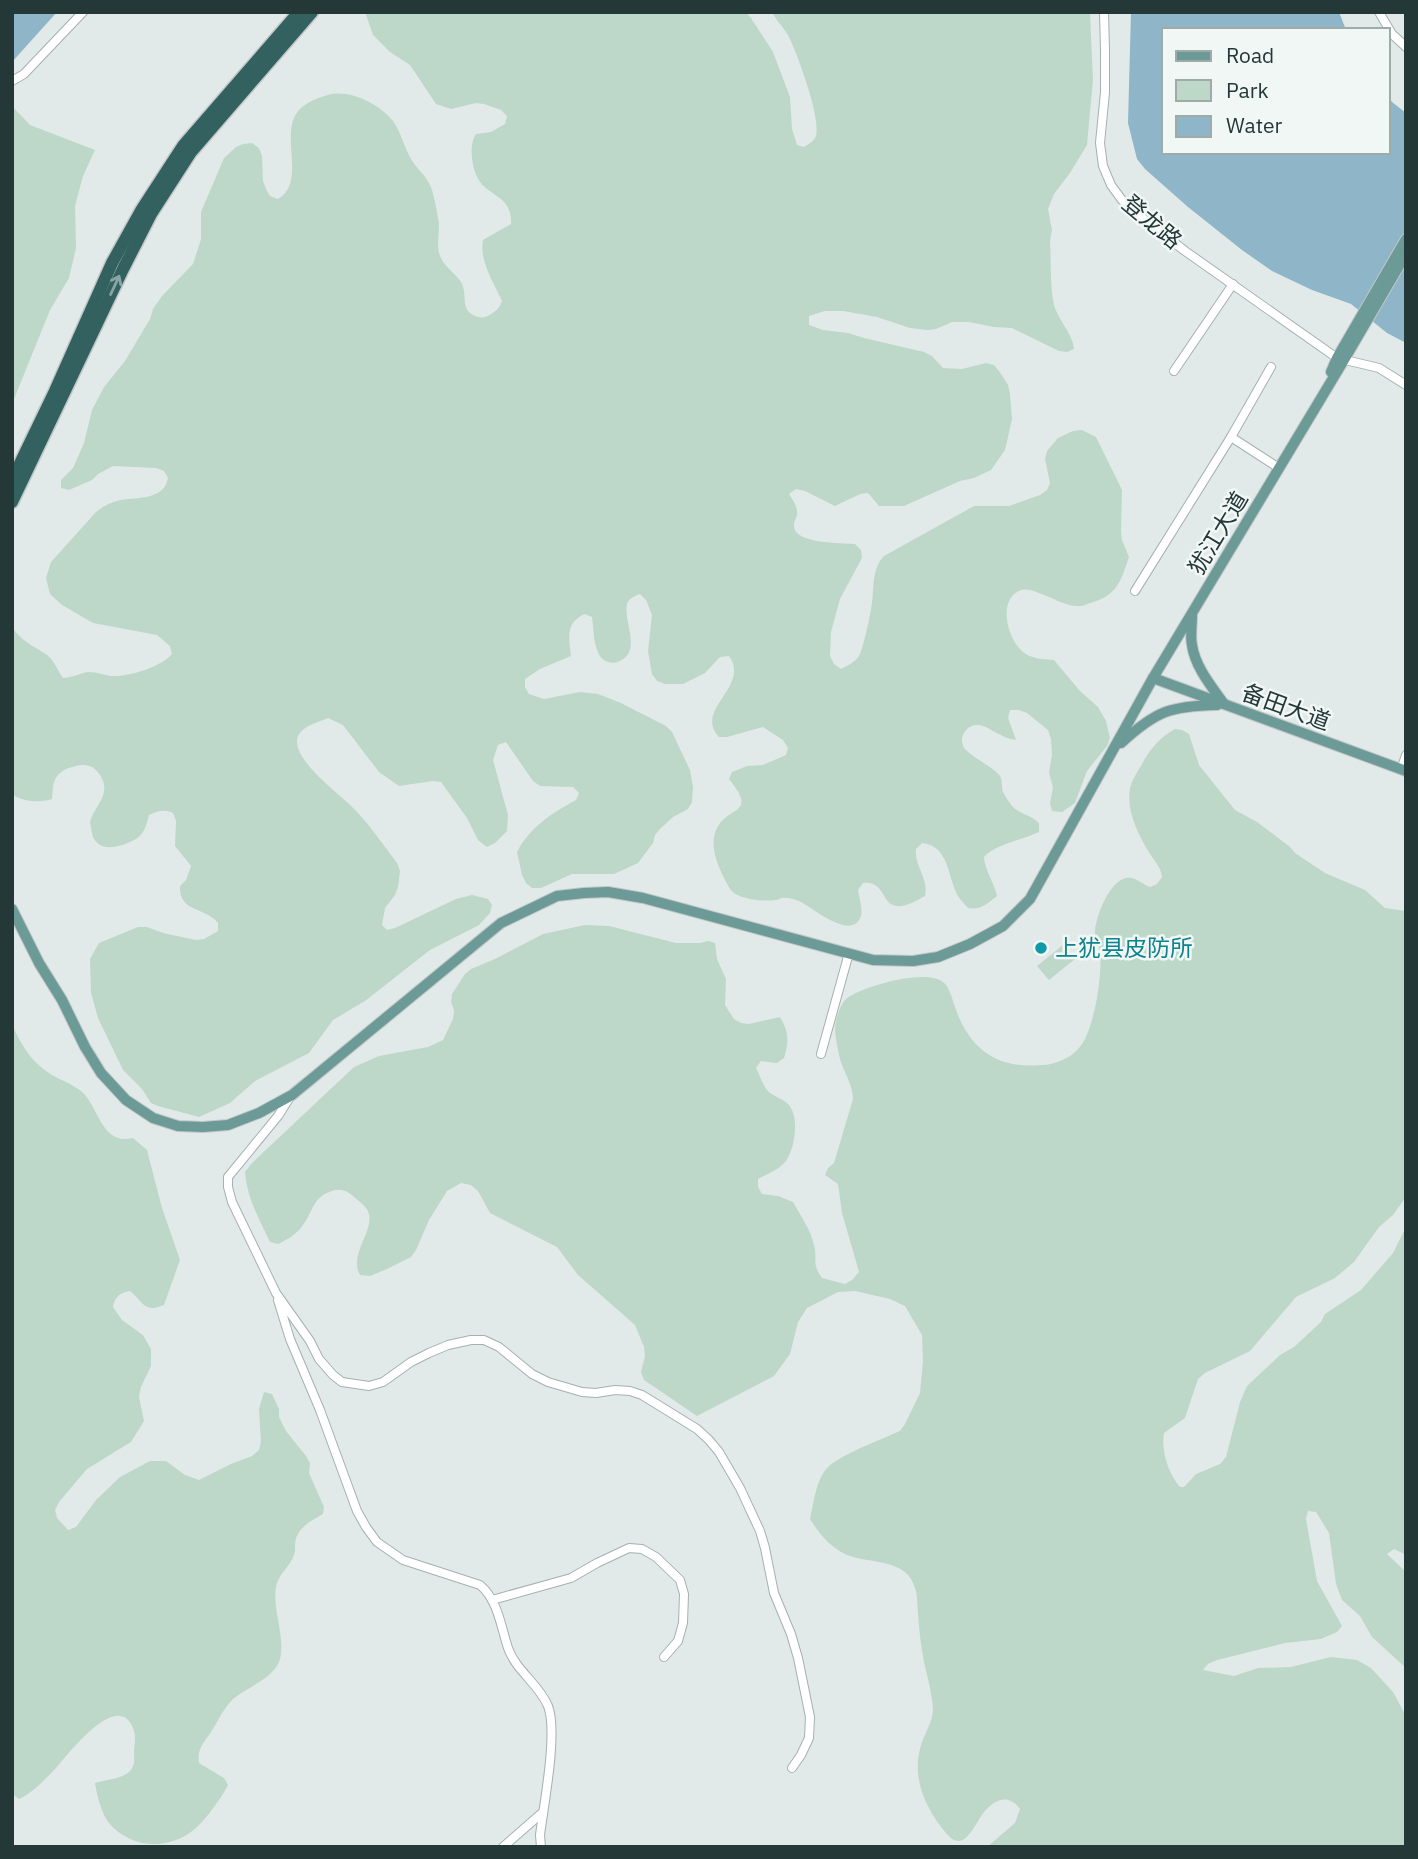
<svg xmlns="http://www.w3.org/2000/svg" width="1418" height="1859" viewBox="0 0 1418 1859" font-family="'IBM Plex Sans','Noto Sans SC',sans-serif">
  <rect width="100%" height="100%" fill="#e1eae8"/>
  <g fill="#bdd8c9">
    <path d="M365,12H746L751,18L773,52L790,97L792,129L797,145L804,147C809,144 814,141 816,136C821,117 797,53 788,35C783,27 776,20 772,12H1090L1093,79L1087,145L1070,173L1054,194L1048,209L1052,230L1050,240C1051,257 1050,293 1055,308C1060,322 1073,335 1074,349L1067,352L1059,351L1012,328L994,327L969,322H952L936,329L927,330L910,328L877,317L843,311H825L809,316V325L823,330L848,333L864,338L924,352L932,356L943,368L962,369L986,363L994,365L999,371L1008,385L1010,394L1012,419L1005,450L991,470L974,478L960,481L904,506H879L868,493L860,494L835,506L805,491L796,489L789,494C793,500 798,507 797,515C796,520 794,520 794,526C794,544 842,543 855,544L861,550L862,558L840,599L831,632L830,656L834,664L841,669C847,666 855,662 859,656C863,650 871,612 872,603C874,587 872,568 884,556L974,506H1009L1040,495L1047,490L1050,483L1045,459L1047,451L1058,438L1073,431L1082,430L1096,437L1122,490L1121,532L1122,540L1129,557C1121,581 1117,596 1090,603C1087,604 1084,606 1080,606C1068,607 1055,599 1044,595C1036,592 1027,587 1019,591C997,601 1008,640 1023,652C1031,659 1043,659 1054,660L1080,691L1098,707L1106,721L1110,738L1107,746L1087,771L1075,803L1062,812L1052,811L1050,803L1053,788L1049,772L1052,755L1051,739L1048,730L1027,713L1019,710H1010L1008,718L1016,740C1011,739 1005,738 1001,735C993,732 985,724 976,725C964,726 958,740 965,749C975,760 991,765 1000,776C1003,781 1001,786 1003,792C1005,796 1009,802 1012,806C1019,814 1031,815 1039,823V832C1022,840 996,844 984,857C985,871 994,882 997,896C987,904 981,910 968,908C964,903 959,899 957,894C947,875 949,846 922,843L916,849C914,866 929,878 925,896C874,926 894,880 863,883L858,890C859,897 863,909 861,916C852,942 813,908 801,902C797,900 790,898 786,898C778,897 783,899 775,900C764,902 736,899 730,889C721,873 707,847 717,828C729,805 758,815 729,779L732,772L747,766L763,765L786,755L788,748L783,740L763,727L727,737H719C693,709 751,687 729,656L720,657L705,673L683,684H665L657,681L652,674L648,651L652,615L646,600L640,594C635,596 629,598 627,604C623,621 642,651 620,661C614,664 609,663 604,660C593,652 594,630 592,617L585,614C565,622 569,638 571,656L540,669L525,679V687L529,694L544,699L580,692L598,694L621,703L666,726L672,732L690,770L693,787L692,802L688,809L673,817L660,829L655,835L653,843L638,863L614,874H572L541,888H532L526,883L522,875L517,852C530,827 552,813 576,800L579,793L573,787L540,786L533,781L506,742L498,745L493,760L508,815L507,831L495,843L487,847L478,840L467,818L441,782L433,781L399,786L379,772L343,725L328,718C317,723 296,727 297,743C300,767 342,795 357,812C372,828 384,846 397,863L400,871L398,887L395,895L385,908L382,925L387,930L395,928L456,899L472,895L488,899L492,905L490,913L479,925L430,950L365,1001L333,1020L309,1053L255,1081L230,1103L199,1117L158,1106L151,1103L142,1089L123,1070L98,1018L91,993L90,959L99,943L138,927H147L163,933L196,940L204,939L218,931V923C204,906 179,913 180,886L186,880L191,866L175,846L176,821L173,813C164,809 158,811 149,815C146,826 144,836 132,841C118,848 96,853 92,833C92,831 90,823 90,822C93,808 109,797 103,781C96,764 85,762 69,768C63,770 59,773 56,778C52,784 53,791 52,799C40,803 22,802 12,794V627C21,641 34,646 47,655C54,660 58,671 63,678C73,678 81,672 90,672C97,672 104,675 111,676C129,677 161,667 172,654L170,646L157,635L93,623L62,605L50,594L46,578L51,562L96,512C103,506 112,502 121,500C139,497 164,500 168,478L164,471L156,468L113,466L98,474L92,480L69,490L61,488V480L73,468L84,443L92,410L104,387L125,361L150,319L153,309L162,296L193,264L201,239V212L224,158L236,147L243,144L252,143L259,148L262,156L263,181L266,189L270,196L278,199C306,183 281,138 296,114C304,102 319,97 332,94C354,91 380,105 393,121C401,132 404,147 411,159C418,171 427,175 432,190C435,201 438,215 439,226C439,236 436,249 441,258C445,267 456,274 461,282C468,294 460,308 473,315C479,318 483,318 488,316C495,312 499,309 502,301C494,283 479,261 483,240L511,224C512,197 493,198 480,182C472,171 468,145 476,134L491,132L505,124L507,116L501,110L484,104L476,103L451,109L436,104L410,65L390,52L373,35Z"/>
    <polygon points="12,106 30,125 95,150 83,176 75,206 76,248 69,278 50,310 12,404"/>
    <path d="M1175,729L1182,730L1189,734L1199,765L1235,810L1257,822L1290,847L1295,853L1325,873L1365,890L1385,908L1406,911V1197L1393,1215L1379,1227L1354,1262L1335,1278L1296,1297L1250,1351L1205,1373L1198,1379L1185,1418L1164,1433C1161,1451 1168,1473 1180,1487H1184L1196,1474L1220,1464L1226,1457L1240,1402L1247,1386L1280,1355L1294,1347L1321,1322L1325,1314L1361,1290L1393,1253L1406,1227V1555L1394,1549L1387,1554L1406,1572V1668L1372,1637L1360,1616L1342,1600L1336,1584L1329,1533L1316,1512L1308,1511L1306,1519L1317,1581L1342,1626L1337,1632L1321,1639L1285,1643L1217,1660L1208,1664L1203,1670L1234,1676L1258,1668L1291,1667L1331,1657L1357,1660L1371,1668L1393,1692L1406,1716V1847H987L1015,1823L1020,1809C1010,1794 996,1798 985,1811C974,1823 965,1857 945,1832C926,1808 912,1780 920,1749C923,1735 933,1723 933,1709C932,1690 925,1670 922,1651C920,1639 919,1626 918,1614C917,1603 918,1593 913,1583C904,1559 866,1563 847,1555C830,1547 820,1535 810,1519C814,1502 816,1478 829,1466C843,1454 882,1439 900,1431L905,1424L920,1393L923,1361L922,1335L905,1306L890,1299L855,1291L838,1292L807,1308L798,1322L790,1354L774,1376L697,1416L644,1380L641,1372L645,1356L644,1347L635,1325L578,1275L557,1247L490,1213L478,1191L471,1185L461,1183L447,1191L429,1220L416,1250L411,1257L387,1269L370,1276L360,1275C347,1252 380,1227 366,1208C363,1204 358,1200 354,1197C344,1188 337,1188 325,1194C313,1200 311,1215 303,1225C296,1235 288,1239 278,1244L270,1242C259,1219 247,1198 245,1172L252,1163L354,1067L379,1056L428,1047L443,1040L453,1019L454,1010L451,1002L452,994L465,974L471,969L495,959L543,934L585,925L609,926L676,943H700L708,941L715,943L717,959L726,979L725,1005L734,1019L741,1023L749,1024L780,1017C789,1032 789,1042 784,1058L777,1063L761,1061L756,1068C760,1076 763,1086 769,1092C775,1097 783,1099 788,1104C800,1116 795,1148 786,1161C780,1169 767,1174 758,1179V1187L762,1194L778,1196L793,1202C800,1215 811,1230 814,1245C818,1260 811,1263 822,1278L845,1284L852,1280L859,1272L842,1213L838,1184L825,1175L828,1168L834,1163L853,1099C853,1085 844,1073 840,1059C838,1050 835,1037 835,1027C836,1019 840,1004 847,998C864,986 926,968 943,982C950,987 953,1002 956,1010C971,1051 999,1069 1042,1065C1054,1065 1071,1058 1079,1048C1094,1032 1103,973 1100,951C1099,944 1094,938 1095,931C1096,916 1109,882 1126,878C1135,876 1142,884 1150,887L1157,884L1162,877C1161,867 1155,862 1150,854C1138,834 1126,811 1130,788C1132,780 1138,771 1142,764C1150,749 1160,737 1175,729Z"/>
    <polygon points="1063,945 1075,959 1049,980 1037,966"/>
    <path d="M12,1024C21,1045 32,1063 52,1075C61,1080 72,1084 81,1091C99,1106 101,1146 133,1138L147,1150L162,1208L180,1260L164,1305C144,1314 143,1301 130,1291C120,1293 115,1296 113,1307L122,1320L143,1335L151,1349V1366L141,1387L139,1397L144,1421L131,1442L87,1469L59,1502L55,1510L57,1518L68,1530L76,1527L96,1500L120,1477L150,1461H166L185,1475L199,1480L231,1464L252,1456L259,1450L261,1442L259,1409L264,1392L272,1394L279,1409V1417L286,1431L306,1456L310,1463L309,1473L324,1507L323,1514C312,1520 299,1527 296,1539C294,1544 296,1550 294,1555C290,1567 278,1574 276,1587C272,1610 287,1641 279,1662C271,1680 247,1687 233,1699C222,1710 218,1722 209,1735C202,1745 197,1750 199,1763L224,1778L228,1785C224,1793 219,1800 214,1807C203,1822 191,1836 173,1841C150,1849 124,1841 109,1823C101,1813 97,1795 95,1783C107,1779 129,1779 133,1766C135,1762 134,1755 134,1750C135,1743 136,1735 133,1728C117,1689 68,1755 56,1768C45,1779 33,1793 19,1799L12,1794Z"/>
  </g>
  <g fill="#8fb5c9">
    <polygon points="12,12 57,12 12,62"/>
    <polygon points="1131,12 1339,12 1346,30 1164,30 1164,152 1388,152 1388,95 1392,102 1406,113 1406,343 1387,333 1351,304 1312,290 1272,271 1242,250 1188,207 1145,169 1137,159 1128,123"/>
  </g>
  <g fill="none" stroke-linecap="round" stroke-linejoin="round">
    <g stroke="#a5b1af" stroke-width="10">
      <g id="minor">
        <polyline points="1104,12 1105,50 1105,92 1100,143 1103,166 1111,185 1122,200 1145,220 1185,251 1337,358 1379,368 1406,385"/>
        <polyline points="1379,12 1392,34 1406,47"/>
        <polyline points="12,81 24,74 83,12"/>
        <polyline points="1174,371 1233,284"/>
        <polyline points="1231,437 1271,367"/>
        <polyline points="1135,591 1231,437 1279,468"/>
        <polyline points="1401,770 1406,755"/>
        <polyline points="821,1054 849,953"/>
        <polyline points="290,1097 278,1116 228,1177 228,1187 232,1202 276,1293 310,1341 319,1359 333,1375 342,1382 369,1386 383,1382 411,1362 429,1353 448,1345 471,1340 484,1340 499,1347 532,1374 548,1382 582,1392 596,1393 615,1390 630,1391 642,1395 697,1429 709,1440 719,1452 740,1488 760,1531 765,1548 774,1593 791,1634 798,1658 810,1717 809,1738 801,1755 792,1768"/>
        <path d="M278,1300L290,1339L320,1410L357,1511L366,1527L377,1542L403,1560L480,1585C498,1600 501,1627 508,1648C516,1671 539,1684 548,1706C558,1732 544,1804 540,1835L541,1847"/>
        <polyline points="492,1600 571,1578 597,1563 629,1548 642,1549 656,1557 680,1580 684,1594 683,1623 678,1641 664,1657"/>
        <polyline points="503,1847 543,1812"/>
      </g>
    </g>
    <g stroke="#c2c7c7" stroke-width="12">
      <g id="major">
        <polyline points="1331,372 1337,358 1406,239"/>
        <path d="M1192,616C1192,626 1190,636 1192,645C1195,667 1212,687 1224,704"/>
        <polyline points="1153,678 1406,771"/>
        <path d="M1121,743C1156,711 1170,706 1217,705"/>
        <polyline points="12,909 39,963 62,1000 85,1047 101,1073 126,1100 153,1118 178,1126 203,1127 228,1125 259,1113 292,1095 501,923 557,896 584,893 608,892 643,898 873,960 913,961 938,957 970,944 1003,926 1030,899 1153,678 1344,360 1406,254"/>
      </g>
    </g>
    <g stroke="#c2c7c7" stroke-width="15">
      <g id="highway">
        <polyline points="12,480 55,391 112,263 142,209 183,146 299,12"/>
        <polyline points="12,502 123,269 151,214 191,152 312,12"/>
      </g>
    </g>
    <use href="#minor" stroke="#fff" stroke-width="8"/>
    <use href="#major" stroke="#6b9a97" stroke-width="10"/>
    <use href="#highway" stroke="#336160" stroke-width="12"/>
  </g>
  <defs><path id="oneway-shaft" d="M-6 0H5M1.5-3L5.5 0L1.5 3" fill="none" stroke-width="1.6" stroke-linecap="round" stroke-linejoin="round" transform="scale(1.75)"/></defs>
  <use stroke="#88a4a3" href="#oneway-shaft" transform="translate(115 285) rotate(-65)"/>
  <circle fill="#0f9aa8" stroke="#f1f7f5" stroke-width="2.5" cx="1041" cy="948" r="7"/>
  <g text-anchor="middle" stroke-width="5" stroke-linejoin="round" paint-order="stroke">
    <g font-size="23" fill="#243837" stroke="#f1f7f5">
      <text transform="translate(1152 222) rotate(40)" y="8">登龙路</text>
      <text transform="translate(1218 533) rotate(-59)" y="8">犹江大道</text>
      <text transform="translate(1286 707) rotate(20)" y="8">备田大道</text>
    </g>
    <g font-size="23" fill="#0d838f" stroke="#f1f7f5" text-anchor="start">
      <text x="1055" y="956">上犹县皮防所</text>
    </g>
  </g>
  <rect width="1418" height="1859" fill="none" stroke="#243837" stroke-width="28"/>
  <rect x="1162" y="28" width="228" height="126" fill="#f1f7f5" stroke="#9faba9" stroke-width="2"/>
  <rect x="1176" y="51" width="35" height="10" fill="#6b9a97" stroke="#9faba9" stroke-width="2"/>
  <text x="1226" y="63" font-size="21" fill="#243837">Road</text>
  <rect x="1176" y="80" width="35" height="21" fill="#bdd8c9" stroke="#9faba9" stroke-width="2"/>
  <text x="1226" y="98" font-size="21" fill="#243837">Park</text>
  <rect x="1176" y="116" width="35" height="21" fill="#8fb5c9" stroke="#9faba9" stroke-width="2"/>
  <text x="1226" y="133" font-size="21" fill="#243837">Water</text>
</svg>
